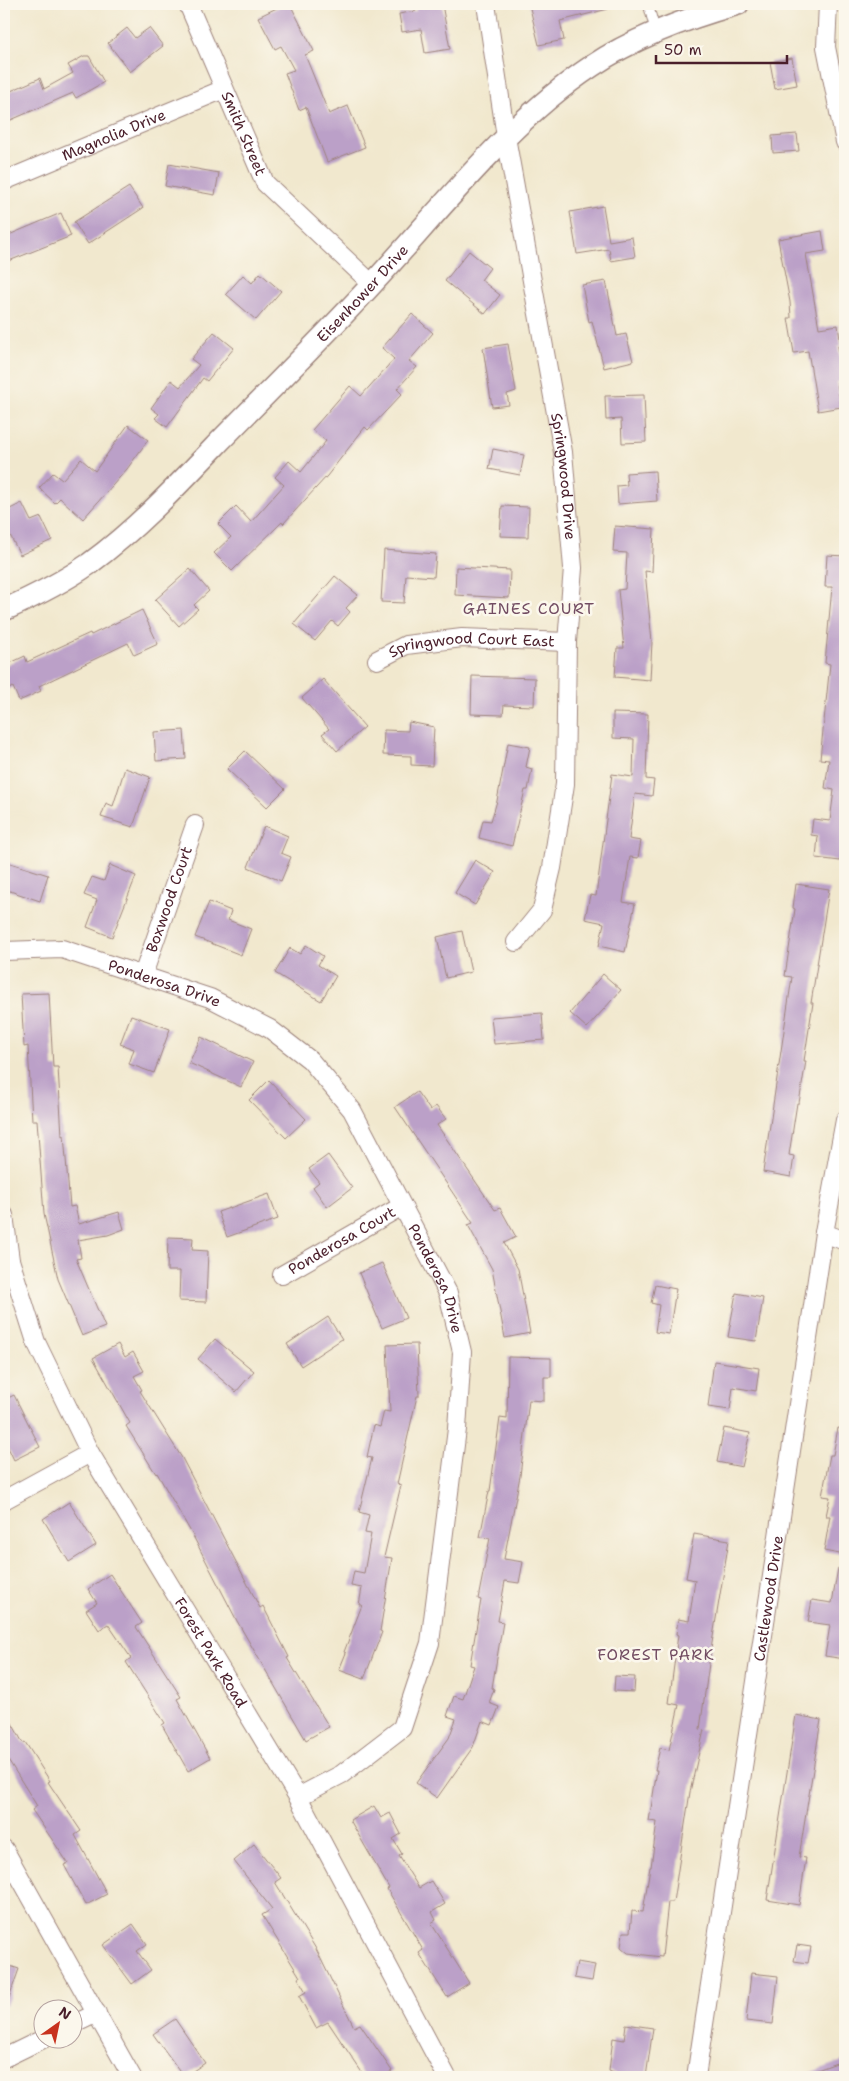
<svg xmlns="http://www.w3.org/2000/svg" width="849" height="2081" viewBox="0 0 849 2081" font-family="'Shantell Sans',sans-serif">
  <rect width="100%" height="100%" fill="#fbf7ec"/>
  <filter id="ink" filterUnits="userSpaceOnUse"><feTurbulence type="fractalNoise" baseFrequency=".02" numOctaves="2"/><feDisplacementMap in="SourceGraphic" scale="10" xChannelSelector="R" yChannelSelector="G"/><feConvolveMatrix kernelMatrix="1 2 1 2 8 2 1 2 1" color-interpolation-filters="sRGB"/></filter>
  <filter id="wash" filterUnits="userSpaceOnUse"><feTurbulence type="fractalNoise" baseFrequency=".0096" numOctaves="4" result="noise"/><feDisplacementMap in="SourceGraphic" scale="20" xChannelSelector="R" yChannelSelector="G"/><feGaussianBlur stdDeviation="1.12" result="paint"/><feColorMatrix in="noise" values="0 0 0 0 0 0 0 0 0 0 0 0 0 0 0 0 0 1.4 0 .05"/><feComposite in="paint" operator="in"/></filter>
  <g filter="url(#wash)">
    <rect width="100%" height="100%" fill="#f1e8ce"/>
    <g id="blocks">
      <g fill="#bba0c8">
        <polygon points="285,4 290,4 314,51 305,55 329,114 348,106 365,147 327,162 306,107 299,110 285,73 294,70 281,46 275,49 258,17"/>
        <polygon points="422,4 442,4 450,49 425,53 421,29 402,32 399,14 416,11 415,5"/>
        <polygon points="529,4 607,4 608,9 560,21 564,40 539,45"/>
        <polygon points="127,28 135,38 149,28 163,46 130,72 108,43"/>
        <polygon points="84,56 89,56 104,82 76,98 73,93 4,123 4,94 40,78 44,89 73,73 68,65"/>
        <polygon points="792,58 797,85 775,89 770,62"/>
        <polygon points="797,134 799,151 773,153 772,136"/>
        <polygon points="169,164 219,173 215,195 165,186"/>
        <polygon points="129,187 143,208 88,244 74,222"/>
        <polygon points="603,206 609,241 632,237 635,257 611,261 609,249 577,254 570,212"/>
        <polygon points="61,213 71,236 4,263 4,237"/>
        <polygon points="822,231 825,251 806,254 819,328 838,325 841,346 838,346 844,381 837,382 841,407 818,411 808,351 794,353 788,318 791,318 790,302 778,239"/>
        <polygon points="469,251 490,268 481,280 500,295 485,314 445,281"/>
        <polygon points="260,273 281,291 256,320 226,294 243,275 252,283"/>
        <polygon points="606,281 617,336 626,334 633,361 604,368 592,321 589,322 582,285"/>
        <polygon points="412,314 433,333 409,361 417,367 397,389 402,394 368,430 365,427 327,476 283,524 282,522 232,571 214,553 231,537 218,524 236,506 251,522 284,485 275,477 289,461 301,472 326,441 312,430 350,386 361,396 394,359 382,348"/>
        <polygon points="214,332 234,348 207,381 203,378 167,427 155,418 159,414 151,408 171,380 180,387 199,365 191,359"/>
        <polygon points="508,344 516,391 507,394 509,405 492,407 483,348"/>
        <polygon points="644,395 646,442 622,443 621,419 606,420 605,396"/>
        <polygon points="128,425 148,440 127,469 83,519 60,498 55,503 39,488 53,473 62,480 81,459 95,471"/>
        <polygon points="493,449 524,455 520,475 489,469"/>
        <polygon points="655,471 657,501 618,504 617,486 627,485 626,473"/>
        <polygon points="22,503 31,521 41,517 52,540 20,555 4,523 4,512"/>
        <polygon points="502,506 529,507 528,537 500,536"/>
        <polygon points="615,526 654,529 652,572 645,571 652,642 650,680 615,677 617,648 624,648 618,590 625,589 627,553 613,552"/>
        <polygon points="384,550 436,554 434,577 406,575 404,603 381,602"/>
        <polygon points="827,555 845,556 845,825 840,861 816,858 818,836 811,835 813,819 830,821 834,790 825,788 829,760 820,759 830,664 825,663 832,587 825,587"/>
        <polygon points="456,567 510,570 509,598 455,595"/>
        <polygon points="190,569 209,591 194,605 198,609 179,626 155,600"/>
        <polygon points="335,576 358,595 346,608 350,612 338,626 332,621 315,641 294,624"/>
        <polygon points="142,610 158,644 134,655 128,643 39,686 41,691 19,701 13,687 4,691 4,666 25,656 27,662 90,633 91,635"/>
        <polygon points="472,676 535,678 534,706 504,705 503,715 471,714"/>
        <polygon points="323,679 365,727 337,751 322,734 329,729 302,698"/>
        <polygon points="613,713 648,714 646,779 654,780 652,796 635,794 629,839 641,841 638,858 630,857 623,902 635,904 625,952 599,946 604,923 585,919 590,895 596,896 612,774 633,777 634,739 613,738"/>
        <polygon points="409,722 434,727 432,766 411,765 411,756 383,755 384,730 408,731"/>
        <polygon points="184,730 186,759 156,761 154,732"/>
        <polygon points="508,743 530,747 526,767 532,769 528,790 525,790 512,846 479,838 483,820 491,821 497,801"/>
        <polygon points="245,751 285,789 267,807 227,769"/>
        <polygon points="125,768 150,777 133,827 101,817 106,803 113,806"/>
        <polygon points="264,826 288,836 281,853 291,857 281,881 248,867"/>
        <polygon points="475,860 495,872 475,905 455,893"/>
        <polygon points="4,861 48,875 40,901 4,889"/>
        <polygon points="110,865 136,876 112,937 87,927 97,900 84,895 92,877 104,881"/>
        <polygon points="796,884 829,889 811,1003 813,1003 804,1061 806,1061 799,1103 797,1103 789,1155 794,1156 791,1177 763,1172 792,977 785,976 795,909 793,908"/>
        <polygon points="209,902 231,911 228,920 251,929 241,955 195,937"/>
        <polygon points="462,931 471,972 446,978 437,937"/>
        <polygon points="306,945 323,956 318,965 336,976 321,1001 275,973 290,948 300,954"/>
        <polygon points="603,974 621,990 587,1028 570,1013"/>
        <polygon points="49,993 53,1067 58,1067 62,1136 64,1135 70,1207 75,1206 79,1224 119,1212 124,1229 108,1235 78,1240 81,1258 76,1259 105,1327 82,1336 58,1279 44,1214 37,1120 32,1120 28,1046 24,1047 21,994"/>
        <polygon points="542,1013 544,1040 494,1044 491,1017"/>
        <polygon points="131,1015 170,1029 154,1073 129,1064 134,1049 120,1044"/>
        <polygon points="201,1037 253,1062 241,1087 189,1063"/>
        <polygon points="269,1080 306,1119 286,1138 249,1100"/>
        <polygon points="417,1092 430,1110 436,1106 446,1119 437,1125 495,1210 500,1208 516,1237 504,1243 518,1269 530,1333 505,1338 492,1269 468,1225 473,1223 395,1107"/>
        <polygon points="328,1155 352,1188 327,1207 313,1187 319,1182 309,1169"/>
        <polygon points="269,1194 278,1219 227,1237 218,1212"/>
        <polygon points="168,1237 193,1238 192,1250 208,1251 206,1302 179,1301 180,1271 167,1271"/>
        <polygon points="382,1263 406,1318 382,1328 359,1273"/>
        <polygon points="655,1285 676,1289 669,1334 655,1332 659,1305 651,1303"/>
        <polygon points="736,1293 763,1298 756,1341 728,1337"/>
        <polygon points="328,1317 342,1339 301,1366 287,1344"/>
        <polygon points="215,1339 254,1371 236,1392 198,1359"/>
        <polygon points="118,1344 125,1357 133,1352 144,1371 134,1376 142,1390 140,1391 182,1458 260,1608 263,1606 289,1657 287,1658 329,1727 306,1740 237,1621 192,1534 157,1473 156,1474 126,1426 130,1423 93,1358"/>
        <polygon points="417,1344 419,1396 417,1396 397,1484 401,1485 384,1557 392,1558 380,1631 382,1632 364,1679 339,1670 346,1653 344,1652 362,1605 359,1605 362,1588 351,1586 354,1571 364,1573 371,1534 365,1533 369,1515 359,1512 372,1458 367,1457 374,1425 380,1427 384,1411 390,1412 387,1345"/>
        <polygon points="508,1357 551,1358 551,1377 544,1377 544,1401 529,1400 520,1476 504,1559 523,1562 519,1583 505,1581 498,1621 503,1622 492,1688 494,1689 489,1703 499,1707 492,1725 482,1721 473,1747 437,1798 416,1783 449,1738 456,1719 447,1716 454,1696 463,1699 474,1666 470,1665 481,1600 478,1599 490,1538 480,1537 489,1491 490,1491 500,1418 507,1419"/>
        <polygon points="714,1361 759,1368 756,1391 733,1387 730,1410 708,1407"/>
        <polygon points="14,1395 40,1447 14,1460 4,1439 4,1400"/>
        <polygon points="724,1428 750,1433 742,1467 717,1462"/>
        <polygon points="838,1428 845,1429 845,1555 824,1551 830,1516 826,1516 830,1497 822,1496 830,1455 833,1455"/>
        <polygon points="69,1502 96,1545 69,1562 43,1519"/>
        <polygon points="694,1534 729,1540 711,1649 700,1729 704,1730 690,1792 673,1902 668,1902 662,1957 628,1953 621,1947 623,1932 630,1932 632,1911 643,1912 650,1867 651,1867 657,1822 649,1821 657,1770 655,1770 660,1748 669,1750 679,1705 669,1703 678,1635 676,1634 678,1619 689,1621 695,1580 686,1578"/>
        <polygon points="838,1568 845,1569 845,1659 825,1656 830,1625 808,1622 812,1600 832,1603"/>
        <polygon points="110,1574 142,1623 136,1627 181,1697 177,1699 210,1758 188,1771 162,1725 165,1723 126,1662 131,1658 108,1624 99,1630 86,1610 97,1603 88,1589"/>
        <polygon points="615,1676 635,1677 634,1692 614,1691"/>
        <polygon points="4,1709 23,1743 25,1742 50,1781 48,1782 81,1831 75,1835 107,1894 86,1905 64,1865 68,1863 32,1810 37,1806 4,1753"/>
        <polygon points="796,1715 821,1720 799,1857 806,1858 799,1905 767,1900"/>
        <polygon points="374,1806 381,1818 390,1813 401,1834 393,1839 402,1854 399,1856 419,1888 431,1881 445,1904 432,1912 436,1920 431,1923 469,1983 447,1997 419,1953 423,1950 387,1889 389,1888 350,1820"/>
        <polygon points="254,1844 281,1878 275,1882 316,1949 354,2027 360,2024 392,2071 382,2077 365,2077 328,2022 316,2028 299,1996 306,1992 298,1978 300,1977 262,1915 272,1909 234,1861"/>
        <polygon points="133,1924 147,1944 137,1951 151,1970 132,1984 103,1945"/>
        <polygon points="797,1945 811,1947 808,1963 794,1961"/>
        <polygon points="577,1962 595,1965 592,1981 574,1978"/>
        <polygon points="4,1964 19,1969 6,2006 4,2006"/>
        <polygon points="751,1973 778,1976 773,2024 746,2021"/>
        <polygon points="175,2019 205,2063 184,2077 153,2034"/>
        <polygon points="626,2024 653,2028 646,2077 621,2076 609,2071 613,2038 624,2040"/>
        <polygon points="845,2060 845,2077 804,2077 803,2075"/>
      </g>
    </g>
  </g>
  <g filter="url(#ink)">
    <use href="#blocks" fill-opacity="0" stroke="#9e847c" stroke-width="1"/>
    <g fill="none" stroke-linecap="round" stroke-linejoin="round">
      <g stroke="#9e847c" stroke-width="11">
        <polyline id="service" points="648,4 656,33"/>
      </g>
      <g stroke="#9e847c" stroke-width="20">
        <g id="minor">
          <path id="s1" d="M188,4L265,183L372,284"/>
          <path id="s2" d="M486,4L506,137L563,452L573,568L567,642L565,784L552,868L542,910L516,942"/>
          <polyline points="828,4 826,47 845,142"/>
          <path id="s3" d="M4,181L224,89"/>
          <path id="s4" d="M377,660L406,645L462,638L567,642"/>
          <path id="s5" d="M4,951L62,949L210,998L270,1029L310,1060L352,1110L448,1293L462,1352L457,1429L430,1643L402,1728L342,1774L298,1797"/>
          <path id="s6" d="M143,975L195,825"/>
          <path id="s7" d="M4,1215L10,1260L36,1342L90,1453L298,1797L447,2077"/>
          <polyline points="824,1233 845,1241"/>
          <path id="s8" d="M282,1275L402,1206"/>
          <polyline points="4,1500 90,1453"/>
          <polyline points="4,1849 132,2077"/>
          <polyline points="72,2025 97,2013"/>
          <polyline points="4,2058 45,2038"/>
          <path id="s9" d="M696,2077L824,1233L845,1120"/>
        </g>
      </g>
      <g stroke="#9e847c" stroke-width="24">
        <g id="tertiary">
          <path id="s10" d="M4,610C33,597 63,582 89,564C137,529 179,484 220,441C272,388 325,336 375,281C442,208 509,121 592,66C635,37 688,18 738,4"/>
        </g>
      </g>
      <use href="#service" stroke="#fff" stroke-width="9"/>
      <use href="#minor" stroke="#fff" stroke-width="18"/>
      <use href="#tertiary" stroke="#fff" stroke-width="21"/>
    </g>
  </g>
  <g text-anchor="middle" stroke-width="5" stroke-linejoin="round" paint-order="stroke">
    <g font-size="15" fill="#4a1f2b" stroke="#fbf7ec">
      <text dy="5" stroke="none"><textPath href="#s1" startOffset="141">Smith Street</textPath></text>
      <text dy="5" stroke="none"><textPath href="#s3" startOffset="119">Magnolia Drive</textPath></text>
      <text dy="5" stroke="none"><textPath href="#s10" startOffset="482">Eisenhower Drive</textPath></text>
      <text dy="5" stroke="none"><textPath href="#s2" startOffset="479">Springwood Drive</textPath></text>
      <text dy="5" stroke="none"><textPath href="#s4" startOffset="98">Springwood Court East</textPath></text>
      <text dy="5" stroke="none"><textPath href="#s6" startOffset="80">Boxwood Court</textPath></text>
      <text dy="5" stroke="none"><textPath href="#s5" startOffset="166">Ponderosa Drive</textPath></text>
      <text dy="5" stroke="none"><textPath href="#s8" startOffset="69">Ponderosa Court</textPath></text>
      <text dy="5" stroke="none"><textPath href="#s5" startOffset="586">Ponderosa Drive</textPath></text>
      <text dy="5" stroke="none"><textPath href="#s9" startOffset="484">Castlewood Drive</textPath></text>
      <text dy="5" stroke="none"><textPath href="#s7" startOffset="488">Forest Park Road</textPath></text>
    </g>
    <g font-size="16" letter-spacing="1" fill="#724c62" stroke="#fbf7ec">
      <text x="529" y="614">GAINES COURT</text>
      <text x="656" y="1660">FOREST PARK</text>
    </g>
  </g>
  <rect width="849" height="2081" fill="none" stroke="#fbf7ec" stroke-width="20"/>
  <g transform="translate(58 2024) rotate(33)"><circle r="24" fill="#fbf7ec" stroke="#b4a19f"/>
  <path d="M0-4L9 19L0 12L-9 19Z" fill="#c8321e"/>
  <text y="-8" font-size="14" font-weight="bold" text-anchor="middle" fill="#4a1f2b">N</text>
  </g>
  <path d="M656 55v8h131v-8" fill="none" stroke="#4a1f2b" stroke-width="2.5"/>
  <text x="664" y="55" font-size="15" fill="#4a1f2b" stroke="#fbf7ec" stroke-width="4" paint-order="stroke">50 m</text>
</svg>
